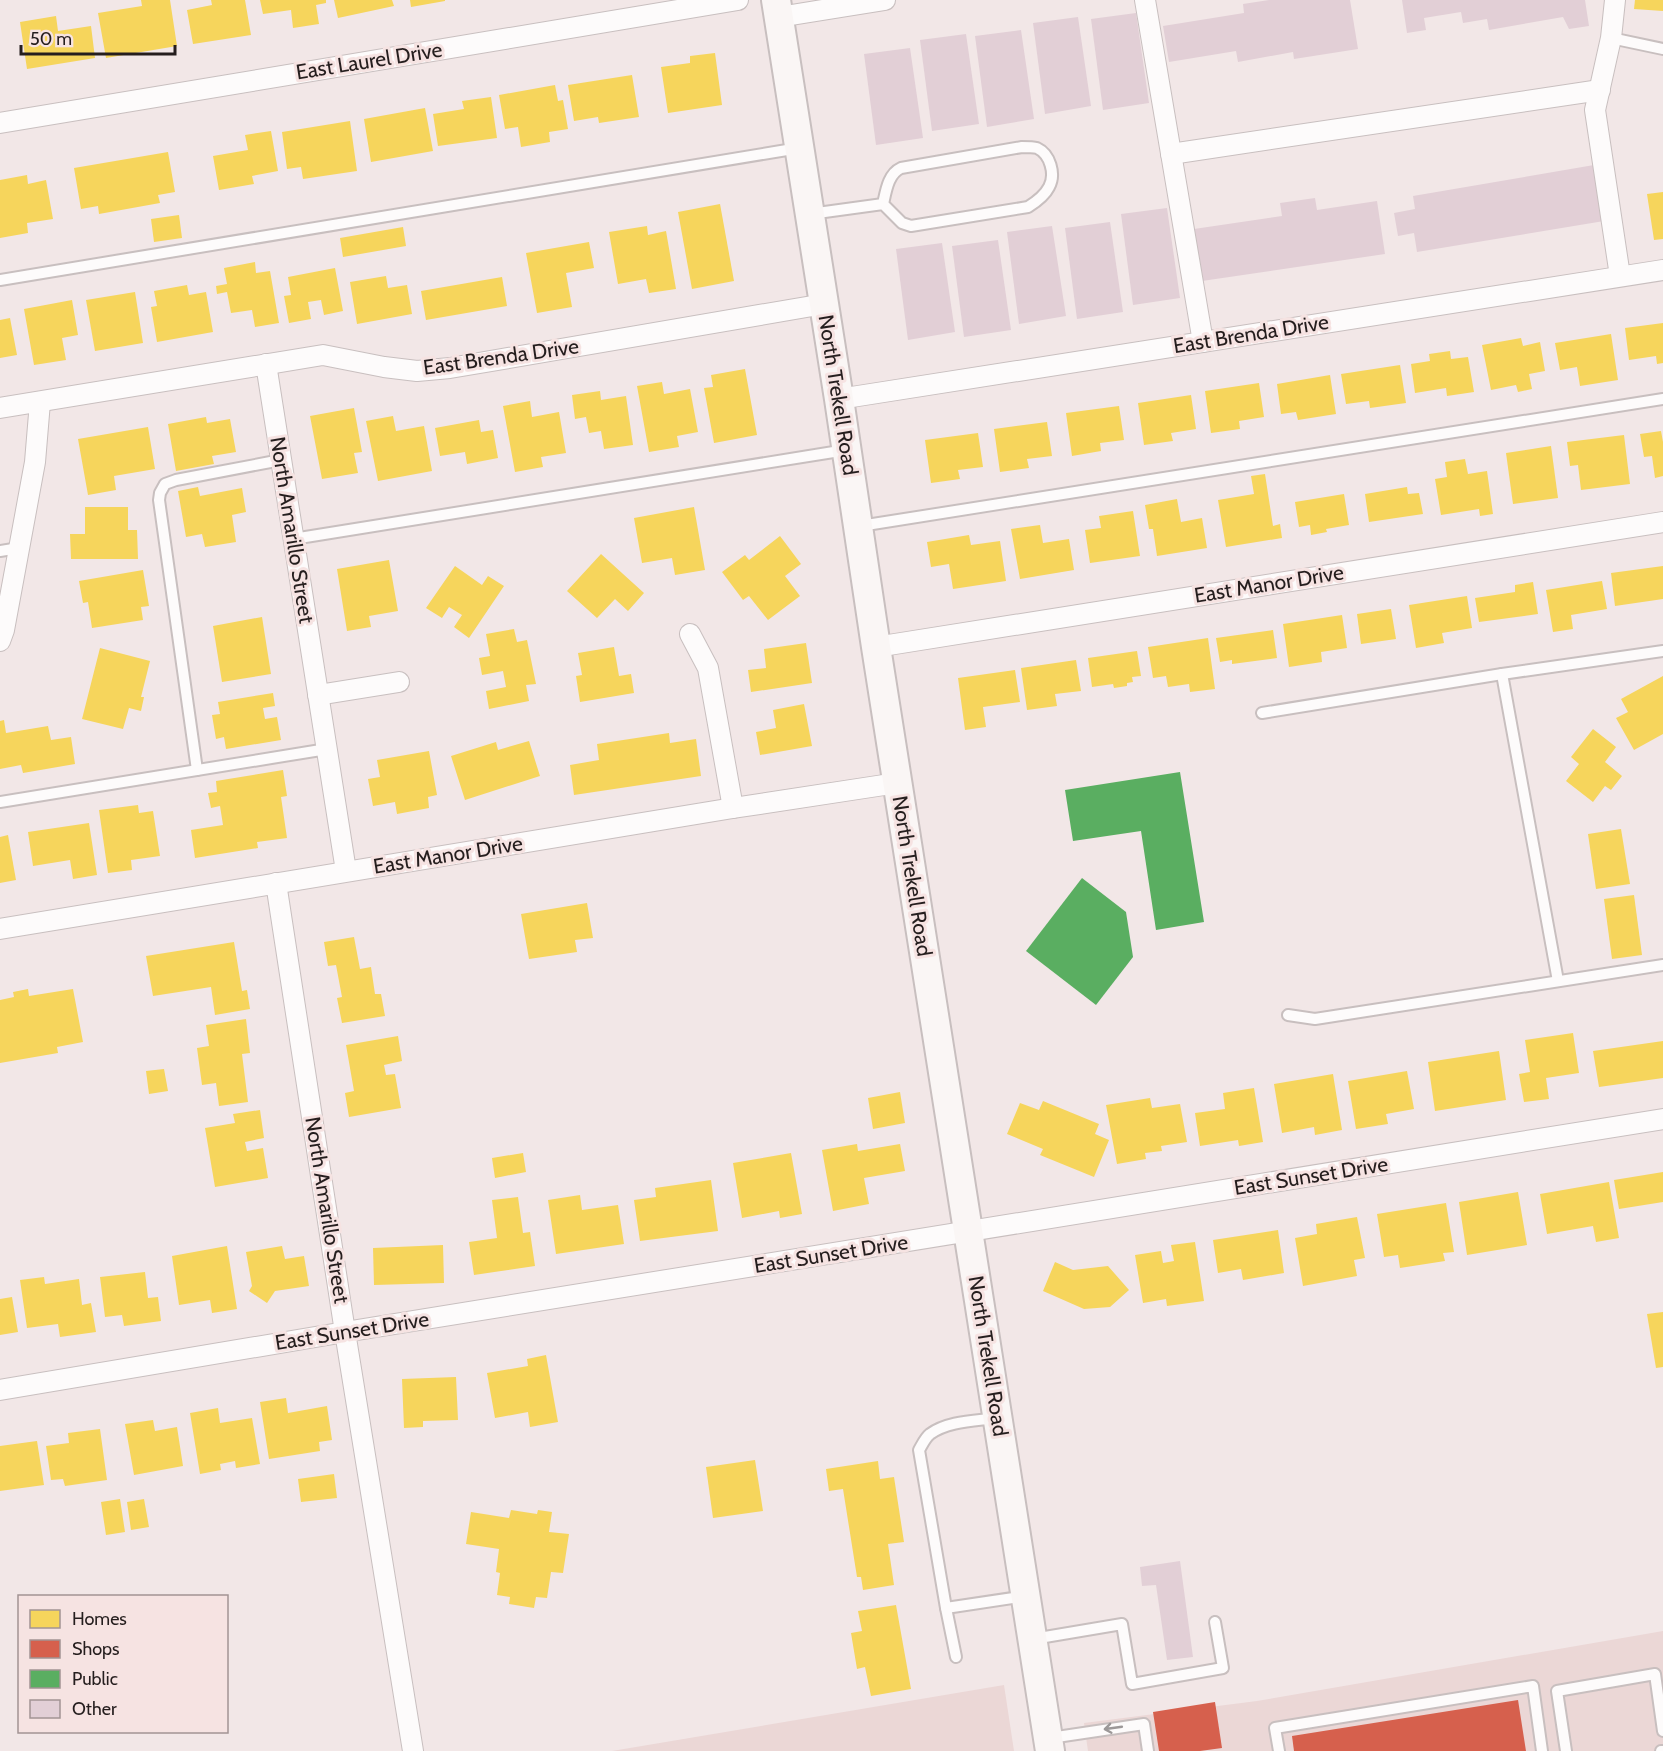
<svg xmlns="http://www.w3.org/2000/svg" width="1663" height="1751" viewBox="0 0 1663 1751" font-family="Cabin,sans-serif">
  <rect width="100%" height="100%" fill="#f2e7e7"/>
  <g fill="#ebd7d6">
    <polygon points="1663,1631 1663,1751 1088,1751 1084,1723 1257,1701"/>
    <polygon points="1004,1685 1014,1751 612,1751"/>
  </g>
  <g fill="#f6d55c">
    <polygon points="141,0 170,0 177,46 106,58 98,13 142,6"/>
    <polygon points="211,0 245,0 251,35 193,44 187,10 212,5"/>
    <polygon points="260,0 326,0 326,3 316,5 319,24 293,28 291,10 263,14"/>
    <polygon points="334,0 392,0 394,6 338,18"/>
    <polygon points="410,0 445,0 445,1 411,7"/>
    <polygon points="1635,0 1663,0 1663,11 1634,9"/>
    <polygon points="56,16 58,31 91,26 95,58 27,69 20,22"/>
    <polygon points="715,53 722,105 668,113 661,67 690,63 690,56"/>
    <polygon points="632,75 639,117 599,123 598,117 574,121 568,85"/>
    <polygon points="555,85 558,101 563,100 568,129 549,132 550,142 521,147 518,127 505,129 499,95"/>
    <polygon points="491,97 497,138 438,146 433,114 464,109 462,101"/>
    <polygon points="425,108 433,151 371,162 364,119"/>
    <polygon points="350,121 357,171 303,179 301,167 287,169 282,132"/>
    <polygon points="271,131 278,171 252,176 254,184 219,190 213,156 248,150 245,135"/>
    <polygon points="168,152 175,192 158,195 160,203 99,214 98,206 81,209 74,168"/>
    <polygon points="27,175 28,184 46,180 53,219 27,223 28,233 0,238 0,180"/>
    <polygon points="1663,192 1663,239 1654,240 1647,194"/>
    <polygon points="720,204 734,281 692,289 678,212"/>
    <polygon points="179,215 182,238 154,242 151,219"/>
    <polygon points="647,226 648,235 666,231 676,289 649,293 646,279 618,284 609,232"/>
    <polygon points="403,227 406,246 343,257 340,238"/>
    <polygon points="589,242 594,268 566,273 572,307 537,313 526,253"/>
    <polygon points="255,262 256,273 270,271 279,323 255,327 252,310 231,313 227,292 217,294 216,286 227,284 224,268"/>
    <polygon points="335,268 343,311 324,315 321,300 308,302 311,319 289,323 284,296 291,295 288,277"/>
    <polygon points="386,276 388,288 407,285 412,314 357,324 350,282"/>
    <polygon points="502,277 507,306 426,320 421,291"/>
    <polygon points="187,285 189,295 206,292 213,332 157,342 151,307 157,306 154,291"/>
    <polygon points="135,292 143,343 95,351 86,300"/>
    <polygon points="72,300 78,335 62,338 66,360 34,365 24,309"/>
    <polygon points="10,318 17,355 0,358 0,320"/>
    <polygon points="1663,323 1663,363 1657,364 1656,356 1629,360 1625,328"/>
    <polygon points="1611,334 1618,380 1580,386 1577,367 1560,370 1555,343"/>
    <polygon points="1521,338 1523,346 1540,342 1545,371 1529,374 1532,389 1518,392 1516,385 1491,390 1482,345"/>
    <polygon points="1450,351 1451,359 1468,357 1474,392 1447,396 1446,388 1415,393 1411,364 1430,361 1429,354"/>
    <polygon points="1400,365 1406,403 1370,408 1369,401 1346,404 1341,374"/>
    <polygon points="745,369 757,435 714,443 704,388 713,387 711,375"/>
    <polygon points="1330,375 1336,414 1298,420 1296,412 1281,414 1277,384"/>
    <polygon points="662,382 664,394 690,389 698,432 677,436 679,447 649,452 637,386"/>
    <polygon points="1259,383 1264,417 1239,421 1240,429 1211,433 1205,391"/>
    <polygon points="600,391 601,400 626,396 633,445 604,449 601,431 589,433 586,417 575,419 572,395"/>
    <polygon points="1191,395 1196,429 1171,433 1173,441 1144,445 1138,403"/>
    <polygon points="530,401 532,417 559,412 566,453 541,457 543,467 515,472 503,406"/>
    <polygon points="1119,406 1124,440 1100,443 1101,451 1072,456 1066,413"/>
    <polygon points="354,408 362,452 354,453 358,473 322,479 310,416"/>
    <polygon points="393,416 396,431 424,426 432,471 378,481 366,421"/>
    <polygon points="206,417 207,423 230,419 236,452 212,456 214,464 176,471 168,424"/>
    <polygon points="479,420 481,432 493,430 498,458 467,464 465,452 440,456 435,428"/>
    <polygon points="1047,422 1052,456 1027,459 1029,468 1000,472 994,429"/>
    <polygon points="148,427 155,469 114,476 116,490 88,495 78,439"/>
    <polygon points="1661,431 1663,442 1663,476 1655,478 1652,456 1644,457 1640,434"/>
    <polygon points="978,433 983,467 958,470 960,479 931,483 925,440"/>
    <polygon points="1624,435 1630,484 1581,490 1578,465 1570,466 1567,442"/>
    <polygon points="1551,446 1558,498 1513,504 1506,453"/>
    <polygon points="1465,459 1468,474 1487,471 1493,514 1480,516 1479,509 1441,515 1435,479 1447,477 1445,462"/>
    <polygon points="1265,474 1273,526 1280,524 1282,538 1226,547 1218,500 1254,494 1251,476"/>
    <polygon points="198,487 200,496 242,488 246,512 232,515 236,542 205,547 202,534 186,537 178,491"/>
    <polygon points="1407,487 1408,494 1419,493 1423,514 1369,522 1365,494"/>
    <polygon points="1344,494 1349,525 1326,529 1327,532 1311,535 1310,525 1299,527 1295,502"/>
    <polygon points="1177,499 1181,522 1202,518 1207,548 1157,556 1153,529 1149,529 1145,505"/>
    <polygon points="85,507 128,507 128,530 137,530 138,559 71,559 70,534 85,534"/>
    <polygon points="694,507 705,570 675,575 672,558 642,563 634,518"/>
    <polygon points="1133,511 1140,556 1090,563 1085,530 1101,528 1099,516"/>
    <polygon points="1040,525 1043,543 1069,539 1074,570 1020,579 1011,529"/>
    <polygon points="969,535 971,545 1000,541 1006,581 953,589 949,564 931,567 927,542"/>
    <polygon points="780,536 801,564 785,576 800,596 768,620 749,596 743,600 722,572 745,555 749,560"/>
    <polygon points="601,554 644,593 628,611 615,599 597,618 567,591"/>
    <polygon points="389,560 398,611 369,616 371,627 347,631 337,569"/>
    <polygon points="455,566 482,585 488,576 504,586 469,638 454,627 462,615 449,607 442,618 426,608"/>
    <polygon points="1663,566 1663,599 1615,606 1611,573"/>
    <polygon points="143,570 149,606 141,607 143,620 92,628 88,602 83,603 79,581"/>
    <polygon points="1602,581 1607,609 1571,615 1573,629 1553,632 1546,590"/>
    <polygon points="1533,582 1538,614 1479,622 1475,598 1515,592 1515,585"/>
    <polygon points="1467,596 1472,628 1442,633 1444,643 1416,648 1409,605"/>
    <polygon points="1391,609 1396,639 1361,644 1357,614"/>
    <polygon points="1342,615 1347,648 1321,652 1322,662 1289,667 1283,624"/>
    <polygon points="262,617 271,674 222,682 213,626"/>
    <polygon points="514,629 517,642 527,640 536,684 526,685 529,701 489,709 486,691 506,687 503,671 482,675 479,658 490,656 486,634"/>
    <polygon points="1273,630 1277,658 1232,664 1232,660 1220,662 1216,638"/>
    <polygon points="1208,638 1215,689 1190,692 1189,684 1168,687 1166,676 1153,678 1148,647"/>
    <polygon points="806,643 812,683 751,692 748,670 766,668 764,649"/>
    <polygon points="614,647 619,676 631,674 634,693 580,702 576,676 582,675 578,653"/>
    <polygon points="100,648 150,661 141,697 144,697 141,711 129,708 123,729 82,719"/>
    <polygon points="1137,651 1141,676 1132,677 1133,682 1127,683 1127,686 1114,688 1113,684 1092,687 1088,658"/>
    <polygon points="1076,660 1081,691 1055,694 1057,706 1027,710 1021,668"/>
    <polygon points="1015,670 1020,702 983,707 986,727 965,730 958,678"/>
    <polygon points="1663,676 1663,734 1634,750 1616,718 1628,712 1621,699"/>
    <polygon points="273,693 275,706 263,708 265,719 277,717 281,740 226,749 224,737 216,739 212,715 220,714 218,702"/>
    <polygon points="804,704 812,746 760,755 756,732 776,728 773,710"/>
    <polygon points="4,720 6,733 48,726 51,740 71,737 75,764 23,773 21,765 0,769 0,721"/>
    <polygon points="1593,729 1616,747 1605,762 1622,776 1611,790 1605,786 1593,802 1566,781 1579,764 1571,757"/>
    <polygon points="669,733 670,743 696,739 701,776 574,795 570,765 599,760 597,744"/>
    <polygon points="529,741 540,776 465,800 451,756 496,742 498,750"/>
    <polygon points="429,751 437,795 428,797 429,808 397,814 395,802 373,806 368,779 380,777 377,760"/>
    <polygon points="283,770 287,796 281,797 287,838 257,842 258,848 195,858 191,830 223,825 220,806 211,808 208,793 217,792 216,781"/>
    <polygon points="138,805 139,813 153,811 160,856 131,860 132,870 108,873 99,810"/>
    <polygon points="89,823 97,875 73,879 70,860 33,866 28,832"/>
    <polygon points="1621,829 1630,884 1596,889 1588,834"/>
    <polygon points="8,835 16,880 0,883 0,837"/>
    <polygon points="1634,895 1642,955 1612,959 1604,899"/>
    <polygon points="587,903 593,938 575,940 577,952 529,959 521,914"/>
    <polygon points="354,937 360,969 371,967 375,994 381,994 385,1016 342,1023 337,998 342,997 336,965 328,966 324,942"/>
    <polygon points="234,942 242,991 247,990 250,1009 215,1015 211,987 153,996 146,956"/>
    <polygon points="28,989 29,996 73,989 83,1042 57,1047 58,1053 0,1063 0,1000 14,997 13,992"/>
    <polygon points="246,1019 250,1053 242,1054 248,1102 219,1106 216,1083 202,1085 197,1048 209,1046 206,1025"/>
    <polygon points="1573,1033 1579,1073 1546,1078 1549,1099 1524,1102 1519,1074 1530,1072 1525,1040"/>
    <polygon points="398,1036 402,1061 384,1065 386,1075 395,1074 401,1108 349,1117 345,1093 354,1091 346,1045"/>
    <polygon points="1663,1041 1663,1078 1599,1087 1593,1051"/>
    <polygon points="1499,1051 1506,1100 1435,1111 1428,1062"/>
    <polygon points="164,1069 168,1091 149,1094 146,1071"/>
    <polygon points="1407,1071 1414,1109 1386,1114 1388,1124 1356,1129 1348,1081"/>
    <polygon points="1333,1074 1342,1130 1315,1135 1314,1127 1282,1133 1274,1084"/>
    <polygon points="1254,1088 1263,1142 1239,1146 1238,1140 1200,1146 1195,1113 1225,1109 1223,1093"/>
    <polygon points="900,1092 905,1123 873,1129 868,1098"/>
    <polygon points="1150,1098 1152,1108 1180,1104 1187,1142 1161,1146 1162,1151 1145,1153 1146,1159 1117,1164 1106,1105"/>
    <polygon points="1043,1101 1099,1124 1095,1134 1109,1140 1094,1177 1040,1155 1043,1149 1007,1134 1020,1103 1039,1110"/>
    <polygon points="260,1110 264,1138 245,1142 247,1151 263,1148 268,1178 215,1187 205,1128 235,1123 233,1114"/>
    <polygon points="857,1144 858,1151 900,1144 905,1171 864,1178 869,1204 833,1211 822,1150"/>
    <polygon points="523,1153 526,1172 495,1178 492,1158"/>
    <polygon points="791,1153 802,1214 780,1218 779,1211 742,1218 733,1163"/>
    <polygon points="1663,1172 1663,1202 1619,1209 1614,1180"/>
    <polygon points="711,1180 718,1231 640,1241 634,1200 656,1197 655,1188"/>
    <polygon points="1609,1182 1619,1238 1596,1242 1593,1226 1547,1234 1540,1194"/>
    <polygon points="1518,1192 1527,1245 1467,1255 1459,1202"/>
    <polygon points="580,1195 582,1210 618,1205 624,1244 556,1254 548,1200"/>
    <polygon points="518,1197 523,1233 530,1232 535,1266 474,1275 469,1242 497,1238 492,1200"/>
    <polygon points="1446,1203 1454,1252 1443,1253 1445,1261 1400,1268 1398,1255 1384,1257 1377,1214"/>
    <polygon points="1357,1217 1365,1258 1354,1260 1357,1276 1303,1286 1295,1238 1317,1234 1316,1224"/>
    <polygon points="1278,1230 1284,1273 1243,1280 1241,1269 1218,1273 1213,1240"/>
    <polygon points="1195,1242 1204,1301 1167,1306 1166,1299 1143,1303 1135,1255 1161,1251 1163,1263 1174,1261 1171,1245"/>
    <polygon points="443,1245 444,1283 374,1285 373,1248"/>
    <polygon points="227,1246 237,1309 212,1313 210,1300 179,1305 172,1256"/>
    <polygon points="282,1246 285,1259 304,1256 309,1286 275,1291 267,1303 249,1291 252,1286 246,1252"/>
    <polygon points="1055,1262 1073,1270 1108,1266 1129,1290 1110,1307 1084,1309 1043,1291"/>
    <polygon points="145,1272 148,1298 158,1297 161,1321 124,1326 122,1315 105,1317 100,1277"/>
    <polygon points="44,1277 45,1284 79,1279 82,1305 91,1303 96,1332 60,1337 58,1324 27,1328 20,1280"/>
    <polygon points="12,1297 18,1332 0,1335 0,1299"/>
    <polygon points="1663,1312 1663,1367 1656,1368 1647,1314"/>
    <polygon points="546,1355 558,1422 530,1427 528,1412 495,1418 487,1373 528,1366 527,1359"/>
    <polygon points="456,1377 458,1420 423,1421 423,1427 404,1428 402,1379"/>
    <polygon points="286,1398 288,1413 327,1406 332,1440 319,1442 320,1451 269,1459 260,1402"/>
    <polygon points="218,1408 220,1423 252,1418 260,1464 236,1468 235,1461 220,1464 221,1470 200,1474 190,1413"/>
    <polygon points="153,1420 155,1431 177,1427 183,1466 134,1475 125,1424"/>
    <polygon points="100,1429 107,1480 65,1486 63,1479 51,1480 46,1446 69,1443 68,1433"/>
    <polygon points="37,1441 44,1485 0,1491 0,1446"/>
    <polygon points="755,1460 763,1511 713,1518 706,1467"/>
    <polygon points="878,1461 880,1479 894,1477 904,1542 888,1544 894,1585 863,1590 861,1577 857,1577 843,1489 829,1491 826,1469"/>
    <polygon points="334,1474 337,1498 301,1502 298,1479"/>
    <polygon points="120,1499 125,1532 106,1535 101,1502"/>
    <polygon points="144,1499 149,1527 131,1530 127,1502"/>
    <polygon points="511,1510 537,1514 538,1510 552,1512 549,1532 569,1534 563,1573 551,1572 547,1598 536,1597 534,1608 509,1604 510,1597 497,1595 500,1573 496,1572 499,1549 466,1544 471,1512 509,1518"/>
    <polygon points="896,1605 911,1689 871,1696 865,1667 857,1669 851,1633 862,1631 858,1611"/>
  </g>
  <g fill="#d6604d">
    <polygon points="1518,1700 1526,1751 1294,1751 1292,1736"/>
    <polygon points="1215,1702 1222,1748 1200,1751 1159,1751 1153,1712"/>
  </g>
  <g fill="#5aae61">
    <polygon points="1180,772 1204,922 1156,930 1141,831 1073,841 1065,790"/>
    <polygon points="1082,878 1126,912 1133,957 1096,1005 1026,951"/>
  </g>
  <g fill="#e2cfd6">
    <polygon points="1269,0 1350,0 1358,49 1294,59 1293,52 1238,62 1236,51 1169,62 1163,26 1244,13 1243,4"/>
    <polygon points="1402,0 1585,0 1589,26 1569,29 1563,17 1489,30 1487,19 1463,23 1461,12 1424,18 1426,30 1407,33"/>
    <polygon points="1136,13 1149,103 1103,110 1091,19"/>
    <polygon points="1078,17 1091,106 1045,114 1033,23"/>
    <polygon points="1021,30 1034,119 987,127 975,36"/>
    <polygon points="966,34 979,124 932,131 920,40"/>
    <polygon points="910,48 923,138 876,145 864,54"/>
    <polygon points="1594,165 1604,221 1417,252 1414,233 1398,236 1394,213 1415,209 1413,196"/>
    <polygon points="1315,198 1317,210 1377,201 1385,254 1202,281 1194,229 1282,216 1280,203"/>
    <polygon points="1167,208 1180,298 1133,305 1121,214"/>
    <polygon points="1110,222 1123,312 1077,319 1065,228"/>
    <polygon points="1052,226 1066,316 1019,324 1007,232"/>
    <polygon points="998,240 1011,330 964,337 952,246"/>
    <polygon points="942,243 955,332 908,340 896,249"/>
    <polygon points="1180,1561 1193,1657 1167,1660 1156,1585 1142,1586 1140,1567"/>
  </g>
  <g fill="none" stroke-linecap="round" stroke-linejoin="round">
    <g stroke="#c8bfbf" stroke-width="14">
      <g id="lane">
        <polyline points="1611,38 1663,49"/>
        <path d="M810,214L883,204L902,223L911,226L1028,207C1036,202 1045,195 1049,187C1056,174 1050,154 1037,148C1033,147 1026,147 1022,147L901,168C888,174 886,191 883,204"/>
        <polyline points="0,280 799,148"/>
        <polyline points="860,526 1663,399"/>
        <polyline points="293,539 846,450"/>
        <polyline points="0,551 19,548"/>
        <polyline points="1502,674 1558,981"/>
        <polyline points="1262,713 1502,674 1663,651"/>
        <polyline points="197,770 159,500 160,493 165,484 176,480 281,460"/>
        <polyline points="0,802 327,749"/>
        <polyline points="1288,1015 1315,1019 1663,965"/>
        <path d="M996,1418C975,1421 948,1421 930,1434C925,1438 922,1445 919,1450L946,1608L1026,1596"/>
        <polyline points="946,1608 956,1657"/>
        <polyline points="1033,1639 1122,1624 1132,1684 1223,1668 1215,1622"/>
        <polyline points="1050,1738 1144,1724 1148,1751"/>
        <polyline points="1279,1751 1275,1728 1533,1686 1542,1751"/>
        <polyline points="1566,1751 1557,1691 1655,1674 1663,1731"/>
        <polyline points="1661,1751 1663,1751"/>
      </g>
    </g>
    <g stroke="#c8bfbf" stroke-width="22">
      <g id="street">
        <polyline points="1145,0 1203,342"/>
        <polyline points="1615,0 1611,38 1595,110 1620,276"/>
        <polyline points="779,17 885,0"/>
        <polyline points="0,123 738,0"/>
        <polyline points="1171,154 1600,90"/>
        <polyline points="266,364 346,871"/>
        <polyline points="839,399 1663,270"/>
        <polyline points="0,408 323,355 384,367 417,371 450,368 824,304"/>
        <polyline points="690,634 708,668 733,808"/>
        <polyline points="0,641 4,630 35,462 40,402"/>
        <polyline points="876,647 1663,522"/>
        <polyline points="318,695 399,682"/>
        <polyline points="276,883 345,1332 413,1751"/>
        <polyline points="0,929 733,808 897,783"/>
        <polyline points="0,1390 345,1332 1663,1119"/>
      </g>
    </g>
    <g stroke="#c8bfbf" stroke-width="32">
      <polyline id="secondary" points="776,0 839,399 876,647 1050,1751"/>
    </g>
    <use href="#lane" stroke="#fdfbfb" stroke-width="10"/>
    <use href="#street" stroke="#fdfbfb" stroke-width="20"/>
    <use href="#secondary" stroke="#faf6f5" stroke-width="28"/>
  </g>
  <defs><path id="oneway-shaft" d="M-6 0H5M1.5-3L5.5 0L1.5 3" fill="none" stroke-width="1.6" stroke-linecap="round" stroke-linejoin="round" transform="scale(1.5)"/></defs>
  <use stroke="#9c9898" href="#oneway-shaft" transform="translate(1113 1728) rotate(172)"/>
  <g text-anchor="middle" stroke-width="6" stroke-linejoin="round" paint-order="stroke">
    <g font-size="21" fill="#251e1e" stroke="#f6e3e2">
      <text transform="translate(369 61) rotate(-9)" y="7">East Laurel Drive</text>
      <text transform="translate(1251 334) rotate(-9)" y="7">East Brenda Drive</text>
      <text transform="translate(501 357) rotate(-8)" y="7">East Brenda Drive</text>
      <text transform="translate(838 395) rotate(81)" y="7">North Trekell Road</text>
      <text transform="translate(292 530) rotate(81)" y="7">North Amarillo Street</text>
      <text transform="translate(1269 584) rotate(-9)" y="7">East Manor Drive</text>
      <text transform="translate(448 855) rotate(-9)" y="7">East Manor Drive</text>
      <text transform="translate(912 876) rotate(81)" y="7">North Trekell Road</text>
      <text transform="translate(1311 1176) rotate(-9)" y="7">East Sunset Drive</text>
      <text transform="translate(327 1210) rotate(81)" y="7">North Amarillo Street</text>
      <text transform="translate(831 1254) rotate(-9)" y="7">East Sunset Drive</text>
      <text transform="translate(352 1331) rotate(-9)" y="7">East Sunset Drive</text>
      <text transform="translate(988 1356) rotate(81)" y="7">North Trekell Road</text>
    </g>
  </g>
  <rect x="18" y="1595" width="210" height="138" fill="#f6e3e2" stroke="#a29494" stroke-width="1.5"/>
  <rect x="30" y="1610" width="30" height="18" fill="#f6d55c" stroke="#a29494" stroke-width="1.5"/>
  <text x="72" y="1625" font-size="18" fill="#251e1e">Homes</text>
  <rect x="30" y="1640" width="30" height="18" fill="#d6604d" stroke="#a29494" stroke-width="1.5"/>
  <text x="72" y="1655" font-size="18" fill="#251e1e">Shops</text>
  <rect x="30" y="1670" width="30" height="18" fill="#5aae61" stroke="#a29494" stroke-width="1.5"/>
  <text x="72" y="1685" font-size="18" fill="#251e1e">Public</text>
  <rect x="30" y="1700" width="30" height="18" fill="#e2cfd6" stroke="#a29494" stroke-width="1.5"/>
  <text x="72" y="1715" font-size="18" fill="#251e1e">Other</text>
  <path d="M21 45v9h154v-9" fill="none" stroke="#251e1e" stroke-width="3"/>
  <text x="30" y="45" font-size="18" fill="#251e1e" stroke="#f6e3e2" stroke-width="4.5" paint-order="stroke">50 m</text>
</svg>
